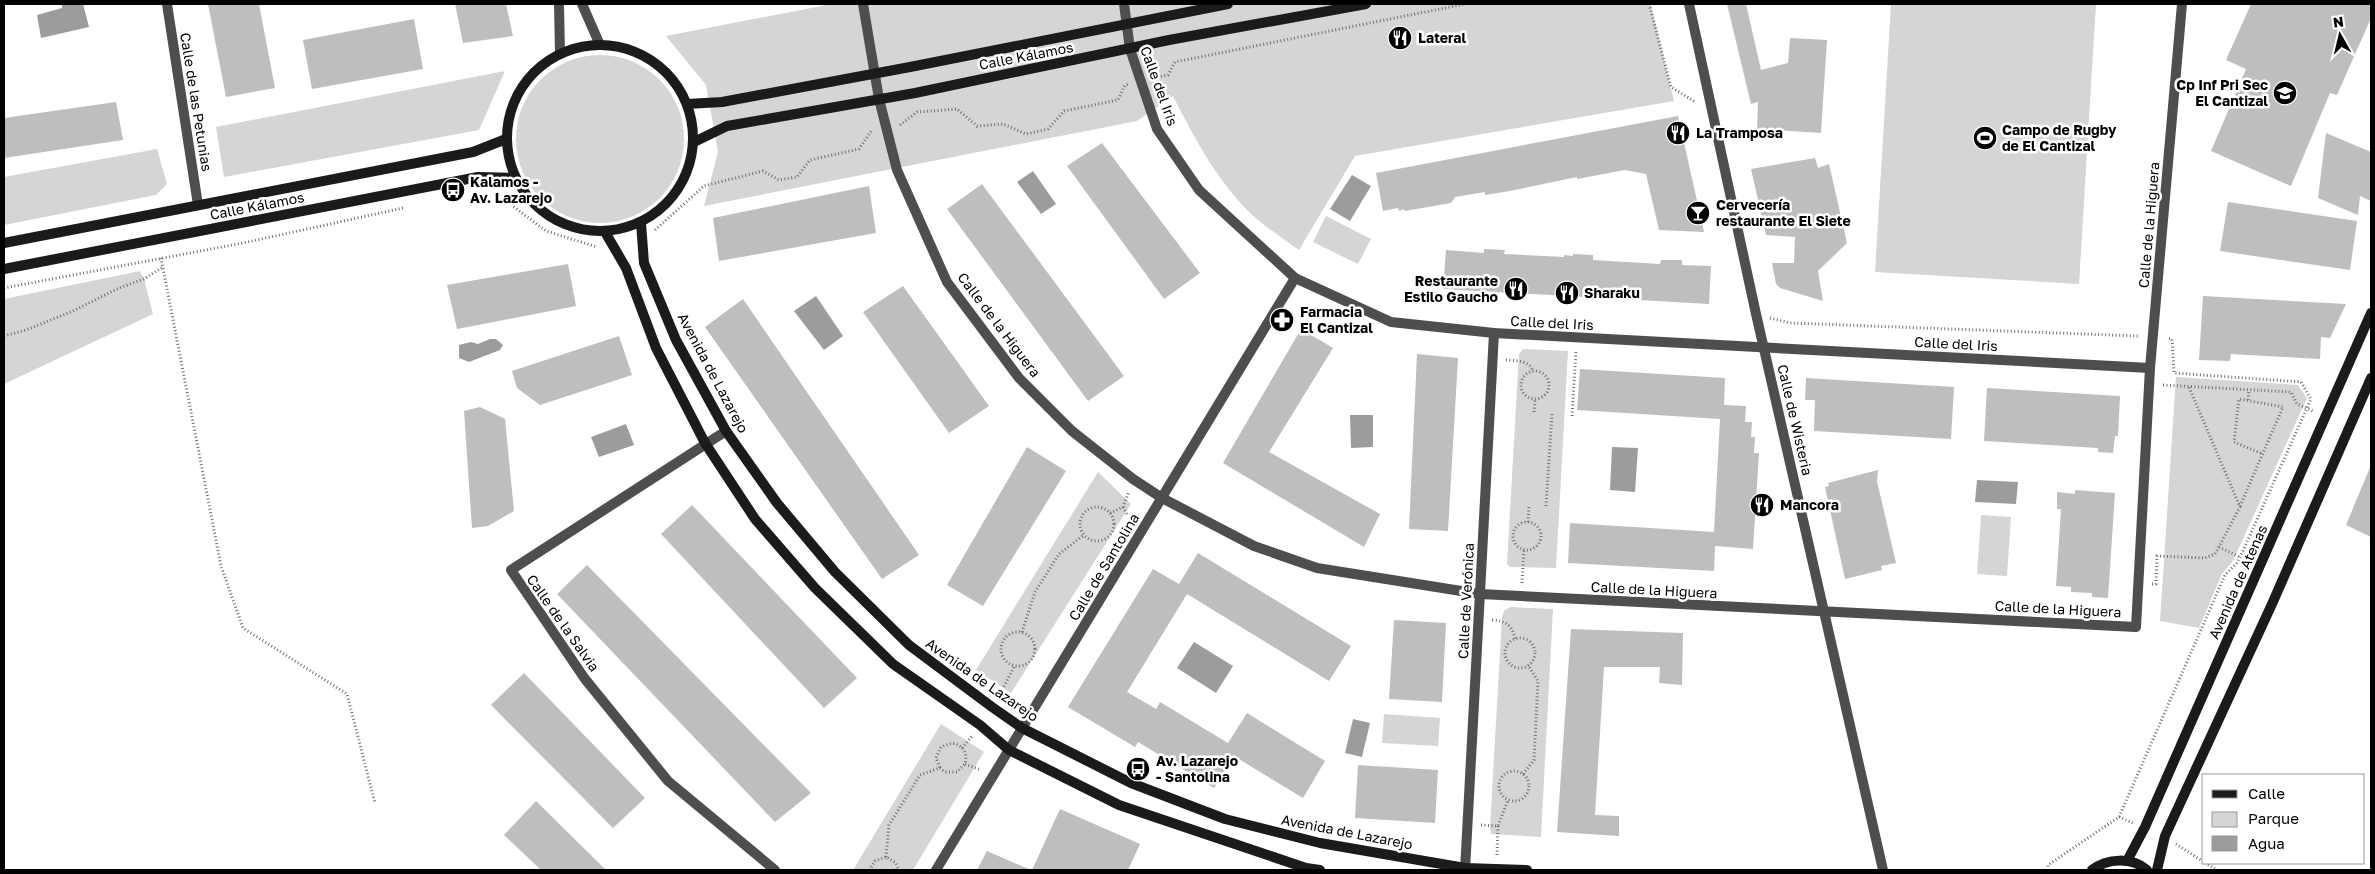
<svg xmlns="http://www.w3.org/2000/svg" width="2375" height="874" viewBox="0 0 2375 874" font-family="'Golos Text',sans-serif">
  <rect width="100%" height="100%" fill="#fff"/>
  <g fill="#d5d5d5">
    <path d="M832,4H1651L1674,101L1355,156L1299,250C1286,241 1272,231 1259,221C1220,187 1196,141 1173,96L1137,121L704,206L718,152L706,85L666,36Z"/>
    <polygon points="1891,4 2096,4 2079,284 1875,272"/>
    <circle cx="600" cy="139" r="84"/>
    <polygon points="505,71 479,130 224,177 216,127"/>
    <polygon points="157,149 167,184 156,195 4,225 4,177"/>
    <polygon points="1326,216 1371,239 1358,264 1313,242"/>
    <polygon points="140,271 144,279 153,314 4,384 4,299"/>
    <polygon points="1523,349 1568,351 1556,568 1510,567 1507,564 1519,354"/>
    <polygon points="2176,377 2298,385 2307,398 2233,561 2222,574 2199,628 2160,621"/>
    <polygon points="1098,472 1131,504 1011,693 976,670"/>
    <polygon points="1981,515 2011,517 2007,576 1977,574"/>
    <polygon points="1510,607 1553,609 1541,837 1491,834 1490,827 1502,617 1504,611"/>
    <polygon points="1384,714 1440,718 1438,746 1382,743"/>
    <polygon points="941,724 984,752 913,870 853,870"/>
  </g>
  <g fill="#9c9c9c">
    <polygon points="62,4 83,4 89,27 41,38 37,15 62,8"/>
    <polygon points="1033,171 1056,204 1041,214 1017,182"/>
    <polygon points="1352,175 1371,186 1350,221 1330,209"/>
    <polygon points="816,296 843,336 824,350 794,311"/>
    <polygon points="490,339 496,339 503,345 500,350 469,362 459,358 459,345 471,342 478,344"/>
    <polygon points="1350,415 1373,415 1373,447 1351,448"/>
    <polygon points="626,424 634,445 599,457 591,437"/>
    <polygon points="1612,447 1638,448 1635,492 1610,490"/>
    <polygon points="1977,480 2018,482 2016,504 1975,502"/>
    <polygon points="1194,642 1233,666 1216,693 1177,668"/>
    <polygon points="1353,719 1370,723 1362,757 1345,753"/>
  </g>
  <g fill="#bebebe">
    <polygon points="208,4 259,4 275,88 226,97"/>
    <polygon points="455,4 506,4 513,36 463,43"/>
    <polygon points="1727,4 1746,4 1761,70 1788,63 1790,38 1827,40 1821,133 1757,129 1758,102 1751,104"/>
    <polygon points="2251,4 2371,4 2371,18 2337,95 2330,93 2291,186 2211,151 2246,69 2226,60"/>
    <polygon points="414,19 423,69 312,89 303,40"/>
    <polygon points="116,102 123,140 4,158 4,118"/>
    <polygon points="1678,116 1704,232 1659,230 1646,174 1625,170 1577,179 1577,177 1510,191 1485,195 1485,192 1455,197 1451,203 1405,211 1404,209 1399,211 1398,208 1383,211 1376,173"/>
    <polygon points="2326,133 2371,152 2371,201 2360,196 2358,215 2318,198"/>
    <polygon points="1102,143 1200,273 1164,299 1067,166"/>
    <polygon points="1815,158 1818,168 1829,164 1847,243 1818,271 1823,301 1780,288 1776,284 1772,263 1794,263 1795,237 1766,235 1751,169"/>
    <polygon points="982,184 1124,376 1088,401 947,209"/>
    <polygon points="869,186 876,233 719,261 713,218"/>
    <polygon points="2228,202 2357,221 2350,270 2220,251"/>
    <polygon points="1484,249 1505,250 1504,254 1564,257 1564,255 1573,256 1573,254 1593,255 1593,260 1660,264 1661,260 1682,260 1682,265 1711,266 1709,304 1443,289 1446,250 1484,253"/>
    <polygon points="568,264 576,306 457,329 447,285"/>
    <polygon points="903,286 989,406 949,433 863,312"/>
    <polygon points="2203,296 2346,304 2330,338 2321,337 2320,359 2231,354 2230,361 2199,360"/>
    <polygon points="743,299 919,555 882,579 705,327"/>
    <polygon points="1301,329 1333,348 1269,452 1380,514 1364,547 1223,463"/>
    <polygon points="619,336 632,375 540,405 517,388 512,371"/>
    <polygon points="1417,354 1458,358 1448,531 1409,529"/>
    <polygon points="1580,369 1725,378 1724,405 1746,406 1745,422 1752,422 1751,437 1755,437 1754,453 1759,453 1753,549 1715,546 1714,571 1568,563 1570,523 1714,532 1720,419 1577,410"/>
    <polygon points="1806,378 1954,387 1951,439 1814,431 1815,400 1805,400"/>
    <polygon points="1987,388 2120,396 2118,436 2115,436 2113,453 2098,452 2098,448 1984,441"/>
    <polygon points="480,407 505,419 514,511 488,526 472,528 464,411"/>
    <polygon points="1027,447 1066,471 983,606 947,585"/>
    <polygon points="2371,465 2371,537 2346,525"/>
    <polygon points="1878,470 1877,481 1896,563 1881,566 1882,570 1845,579 1825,487 1829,486 1828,483"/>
    <polygon points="2075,490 2115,493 2108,598 2092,597 2092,593 2071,592 2071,587 2056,586 2061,509 2057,509 2057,492 2075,494"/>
    <polygon points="692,505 857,678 824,708 661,534"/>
    <polygon points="1198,553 1351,646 1329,681 1187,594 1127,692 1156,709 1160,702 1228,743 1247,713 1325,761 1303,798 1234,756 1214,788 1138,742 1135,747 1068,707 1153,569 1179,584"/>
    <polygon points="587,565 811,793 775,822 557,594"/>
    <polygon points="1394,620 1446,623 1442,702 1389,699"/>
    <polygon points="1571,629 1683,633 1682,685 1659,683 1660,667 1604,667 1595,815 1619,816 1619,836 1557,832"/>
    <polygon points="524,673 645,798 613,828 491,705"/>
    <polygon points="1358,765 1438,770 1435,823 1355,818"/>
    <polygon points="536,801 606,870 541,870 504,835"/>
    <polygon points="1060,809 1140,844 1128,870 1032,870"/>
    <polygon points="987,851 1031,870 977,870"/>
  </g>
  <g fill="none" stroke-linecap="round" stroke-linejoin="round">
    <g stroke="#707070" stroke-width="3" stroke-dasharray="1 2.5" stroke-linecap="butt">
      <polyline points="1649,4 1671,87 1695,102"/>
      <polyline points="1154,78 1168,75 1175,62 1465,4"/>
      <polyline points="900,125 917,112 957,109 977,126 1003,124 1026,134 1048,129 1064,111 1118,100 1125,85 1129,84"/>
      <polyline points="494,192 546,231 597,247"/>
      <polyline points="655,230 704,186 763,171 779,180 797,177 810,160 859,149 872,130"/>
      <polyline points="161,258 221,566 243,628 347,694 375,803"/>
      <polyline points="4,288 243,243 403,208"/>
      <polyline points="1770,318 1790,323 2138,336"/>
      <polyline points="4,336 26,330 73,311 119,288 144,279 163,267"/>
      <path d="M1506,360C1516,361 1529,360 1533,371"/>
      <circle cx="1535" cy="385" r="14"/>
      <polyline points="2163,385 2291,392 2297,404 2313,411"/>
      <polyline points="2248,400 2249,390"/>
      <polyline points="1534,412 1535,399"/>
      <polyline points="1572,416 1576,351"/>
      <polyline points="1546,506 1552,414"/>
      <polyline points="2240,506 2283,407 2239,399 2234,442 2263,454"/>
      <polyline points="1123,507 1128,516"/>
      <circle cx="1097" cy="524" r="17"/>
      <polyline points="1110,513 1123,507 1129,491"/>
      <polyline points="1528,522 1529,506"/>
      <circle cx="1527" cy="536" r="14"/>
      <polyline points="2219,547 2240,557"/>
      <polyline points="1522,583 1524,549"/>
      <polyline points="2152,584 2156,584 2157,556 2205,558 2215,554 2240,507 2189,387"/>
      <path d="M1492,620C1506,621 1512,625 1515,639"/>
      <polyline points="1022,632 1035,592 1059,554 1084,535"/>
      <circle cx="1018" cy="649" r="17"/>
      <circle cx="1520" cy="653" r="15"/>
      <polyline points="999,696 1015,665"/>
      <polyline points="962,748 972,736"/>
      <polyline points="965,764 981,770"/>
      <circle cx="1514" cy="786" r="15"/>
      <polyline points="1523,774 1534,760 1538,681 1528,665"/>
      <polyline points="2119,817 2133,823"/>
      <polyline points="1481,825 1498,826 1508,800"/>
      <polyline points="2176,844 2204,862"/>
      <polyline points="1497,855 1498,826"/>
      <path d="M886,857L889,825L920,775L940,768L945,772H957L965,764C968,753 963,745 952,743L941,747L936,758L940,768"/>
      <polyline points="2205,863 2217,870"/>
      <polyline points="869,870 875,861 886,857 896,863 899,870"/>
      <polyline points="2048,870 2048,865 2119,817 2225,575 2238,562 2311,399 2301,382 2174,373 2172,339 2167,338"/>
    </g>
    <g stroke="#4e4e4e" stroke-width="10">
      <polyline points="167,4 198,205"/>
      <polyline points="559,4 560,54"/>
      <polyline points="582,4 600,45"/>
      <polyline points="863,4 879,99 897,170 947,282 1019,378 1072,431 1133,479 1162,498 1254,546 1317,568 1480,594 2136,627 2150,368 2182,4"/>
      <polyline points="1124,4 1130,49 1157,129 1199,190 1295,278 1391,322 1494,333 2150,368"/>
      <polyline points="1689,4 1756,314 1883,870"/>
      <polyline points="726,431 511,570 585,679 668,781 775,870"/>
      <polyline points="936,870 1295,278"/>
      <polyline points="1465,870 1494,333"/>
    </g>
    <g stroke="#1b1b1b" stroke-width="10">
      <circle cx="600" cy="138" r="93"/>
      <polyline points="687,104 722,102 910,67 1228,4"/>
      <polyline points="694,142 727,126 915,93 1169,40 1366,4"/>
      <polyline points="641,223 644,263 676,340 726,431 777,503 835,572 909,645 992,707 1022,728 1131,783 1225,819 1320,843 1465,868 1527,870"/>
      <polyline points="605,232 626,268 656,348 705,443 755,519 815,588 893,664 980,725 1009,750 1119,805 1306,868 1320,870"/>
      <polyline points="4,243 473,152 506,139"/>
      <polyline points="4,269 478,177 515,178"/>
      <polyline points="2127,861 2145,827 2371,313"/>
      <path d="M2092,870C2107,858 2132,857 2147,870"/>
      <polyline points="2157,870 2165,836 2272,604 2371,378"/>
    </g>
  </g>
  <defs>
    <g id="restaurant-disc" transform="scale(1.25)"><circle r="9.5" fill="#000" stroke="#fff"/><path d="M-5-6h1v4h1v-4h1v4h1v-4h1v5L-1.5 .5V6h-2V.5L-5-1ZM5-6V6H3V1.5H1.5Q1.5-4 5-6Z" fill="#fff"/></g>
    <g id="school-disc" transform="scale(1.25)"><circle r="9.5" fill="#000" stroke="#fff"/><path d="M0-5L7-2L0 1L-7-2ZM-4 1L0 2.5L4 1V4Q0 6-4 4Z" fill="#fff"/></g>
    <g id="stadium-disc" transform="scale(1.25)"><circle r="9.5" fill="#000" stroke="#fff"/><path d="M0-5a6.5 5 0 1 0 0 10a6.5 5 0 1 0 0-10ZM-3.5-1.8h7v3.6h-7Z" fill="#fff"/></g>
    <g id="bus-disc" transform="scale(1.25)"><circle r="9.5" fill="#000" stroke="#fff"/><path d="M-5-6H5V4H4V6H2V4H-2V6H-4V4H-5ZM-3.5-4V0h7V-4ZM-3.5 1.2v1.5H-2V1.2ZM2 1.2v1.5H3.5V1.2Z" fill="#fff"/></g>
    <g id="bar-disc" transform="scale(1.25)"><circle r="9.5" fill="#000" stroke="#fff"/><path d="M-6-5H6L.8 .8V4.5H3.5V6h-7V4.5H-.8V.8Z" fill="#fff"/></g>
    <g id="pharmacy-disc" transform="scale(1.25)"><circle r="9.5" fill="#000" stroke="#fff"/><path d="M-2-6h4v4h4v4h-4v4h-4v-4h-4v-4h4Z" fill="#fff"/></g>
  </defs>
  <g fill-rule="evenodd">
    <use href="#restaurant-disc" x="1400" y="38"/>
    <use href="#school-disc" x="2285" y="93"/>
    <use href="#restaurant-disc" x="1678" y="133"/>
    <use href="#stadium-disc" x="1985" y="138"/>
    <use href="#bus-disc" x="453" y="190"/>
    <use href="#bar-disc" x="1698" y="213"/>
    <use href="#restaurant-disc" x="1516" y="289"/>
    <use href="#restaurant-disc" x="1567" y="293"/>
    <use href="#pharmacy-disc" x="1282" y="320"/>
    <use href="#restaurant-disc" x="1762" y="505"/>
    <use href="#bus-disc" x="1138" y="769"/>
  </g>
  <g text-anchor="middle" stroke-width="5" stroke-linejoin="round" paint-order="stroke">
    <g font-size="14" font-weight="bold" fill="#000" stroke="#fff" text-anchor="start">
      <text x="1418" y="43">Lateral</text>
      <text x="2268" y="90" text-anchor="end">Cp Inf Pri Sec<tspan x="2268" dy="16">El Cantizal</tspan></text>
      <text x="2002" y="135">Campo de Rugby<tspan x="2002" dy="16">de El Cantizal</tspan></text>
      <text x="1696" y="138">La Tramposa</text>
      <text x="470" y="187">Kalamos -<tspan x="470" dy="16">Av. Lazarejo</tspan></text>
      <text x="1716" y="210">Cervecería<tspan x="1716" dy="16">restaurante El Siete</tspan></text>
      <text x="1498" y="286" text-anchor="end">Restaurante<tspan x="1498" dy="16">Estilo Gaucho</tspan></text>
      <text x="1584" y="298">Sharaku</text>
      <text x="1300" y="317">Farmacia<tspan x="1300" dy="16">El Cantizal</tspan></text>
      <text x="1780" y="510">Mancora</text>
      <text x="1156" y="766">Av. Lazarejo<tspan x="1156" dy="16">- Santolina</tspan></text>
    </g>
    <g font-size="14" fill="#000" stroke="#fff">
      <text transform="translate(1026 56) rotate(-11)" y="5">Calle Kálamos</text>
      <text transform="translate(1159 86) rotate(70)" y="5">Calle del Iris</text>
      <text transform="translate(196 102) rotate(81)" y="5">Calle de las Petunias</text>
      <text transform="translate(257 206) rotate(-11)" y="5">Calle Kálamos</text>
      <text transform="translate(2149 225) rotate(-85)" y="5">Calle de la Higuera</text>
      <text transform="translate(1552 323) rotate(3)" y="5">Calle del Iris</text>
      <text transform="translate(999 325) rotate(53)" y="5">Calle de la Higuera</text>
      <text transform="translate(1956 344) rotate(3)" y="5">Calle del Iris</text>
      <text transform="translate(713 373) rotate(62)" y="5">Avenida de Lazarejo</text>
      <text transform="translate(1795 420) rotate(77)" y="5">Calle de Wisteria</text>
      <text transform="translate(1104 567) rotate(-59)" y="5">Calle de Santolina</text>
      <text transform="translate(2238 582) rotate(-66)" y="5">Avenida de Atenas</text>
      <text transform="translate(1654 590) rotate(3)" y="5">Calle de la Higuera</text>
      <text transform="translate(1466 601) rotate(-87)" y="5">Calle de Verónica</text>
      <text transform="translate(2058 609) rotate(3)" y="5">Calle de la Higuera</text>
      <text transform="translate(563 623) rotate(55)" y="5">Calle de la Salvia</text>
      <text transform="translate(982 680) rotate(35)" y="5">Avenida de Lazarejo</text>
      <text transform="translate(1347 832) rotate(11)" y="5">Avenida de Lazarejo</text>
    </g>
  </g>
  <rect width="2375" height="874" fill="none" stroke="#000000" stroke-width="10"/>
  <rect x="2202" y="774" width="162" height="90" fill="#ffffff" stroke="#999999"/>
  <rect x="2212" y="790" width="25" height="8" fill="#1b1b1b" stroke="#999999"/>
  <text x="2248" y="799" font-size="15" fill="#000000">Calle</text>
  <rect x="2212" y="812" width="25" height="15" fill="#d5d5d5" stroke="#999999"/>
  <text x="2248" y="824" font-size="15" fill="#000000">Parque</text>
  <rect x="2212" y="836" width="25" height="15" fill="#9c9c9c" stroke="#999999"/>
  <text x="2248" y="849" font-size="15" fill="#000000">Agua</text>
  <g transform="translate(2340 35) rotate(352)" stroke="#ffffff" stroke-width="4" paint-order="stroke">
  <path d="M0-4L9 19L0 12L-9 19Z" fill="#000000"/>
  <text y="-8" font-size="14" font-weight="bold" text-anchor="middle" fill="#000000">N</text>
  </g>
</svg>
